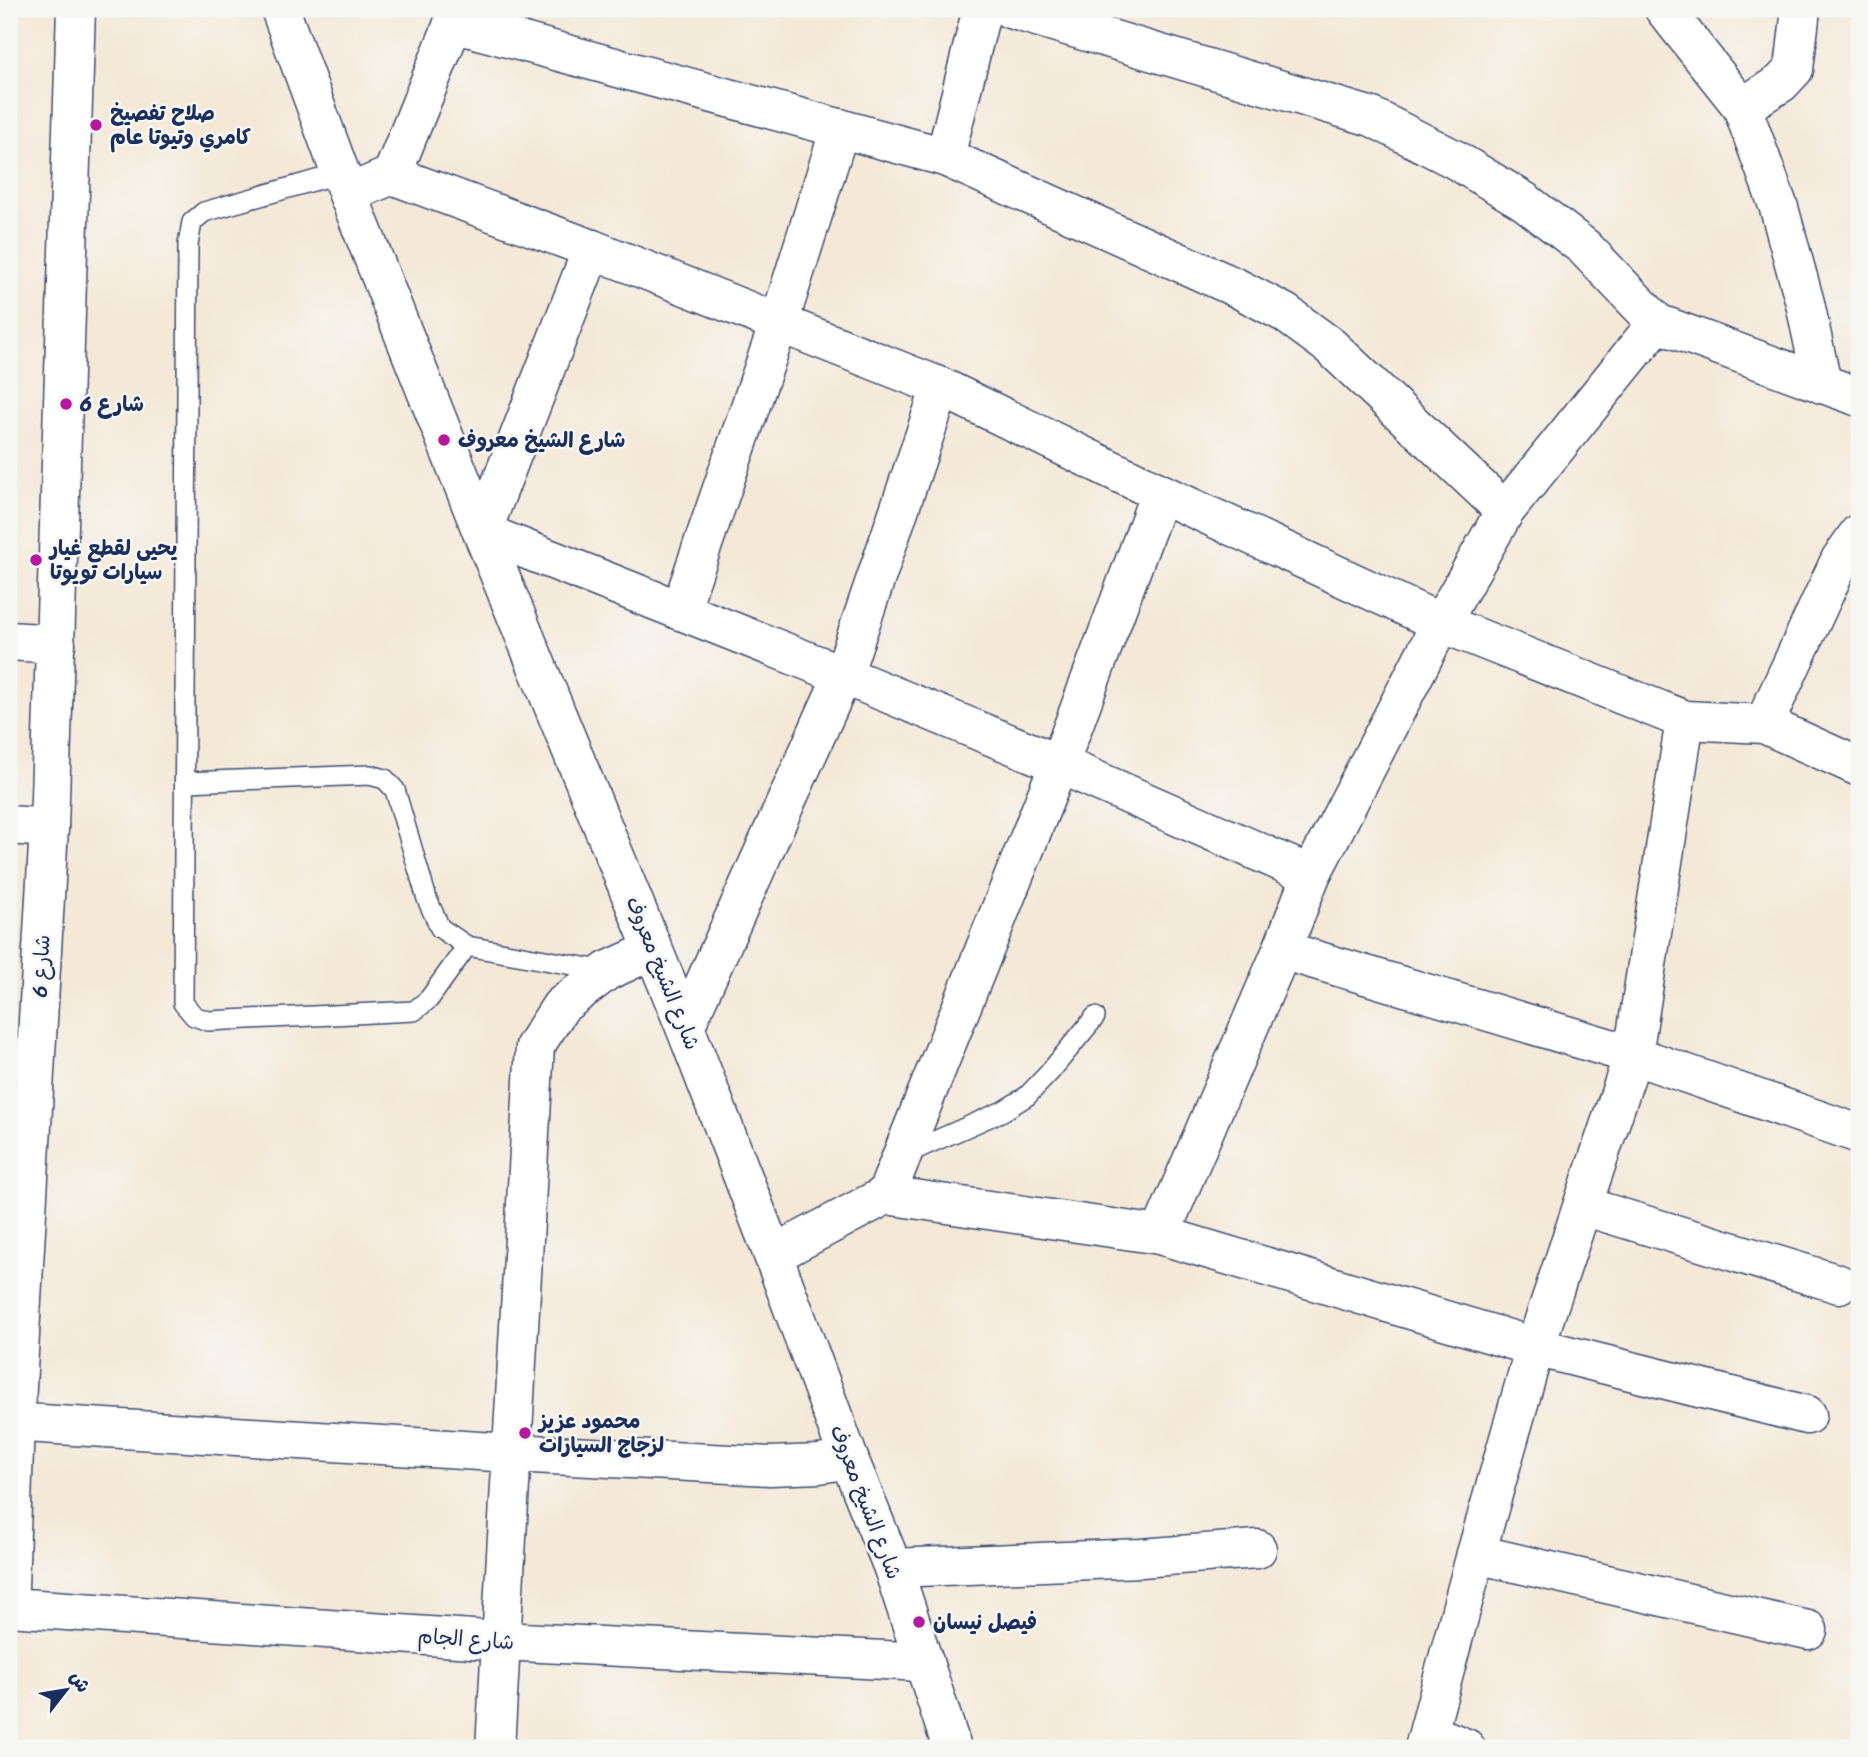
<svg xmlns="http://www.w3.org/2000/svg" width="1868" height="1757" viewBox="0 0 1868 1757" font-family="Sriracha,'Playpen Sans Arabic',sans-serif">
  <rect width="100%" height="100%" fill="#f6f6f2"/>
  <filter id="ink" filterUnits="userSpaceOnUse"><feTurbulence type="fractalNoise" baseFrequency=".0143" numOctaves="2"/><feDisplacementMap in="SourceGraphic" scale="14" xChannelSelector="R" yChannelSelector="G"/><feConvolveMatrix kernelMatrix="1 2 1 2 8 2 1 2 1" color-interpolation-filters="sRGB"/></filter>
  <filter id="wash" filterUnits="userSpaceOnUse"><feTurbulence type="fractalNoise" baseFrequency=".00686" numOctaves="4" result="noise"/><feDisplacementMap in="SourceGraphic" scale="28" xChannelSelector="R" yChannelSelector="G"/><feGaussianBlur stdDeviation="1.57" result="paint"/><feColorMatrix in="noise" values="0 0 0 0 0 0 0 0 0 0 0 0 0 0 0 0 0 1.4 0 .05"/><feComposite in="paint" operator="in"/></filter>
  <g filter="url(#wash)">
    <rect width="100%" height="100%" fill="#f4e8d6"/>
  </g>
  <g filter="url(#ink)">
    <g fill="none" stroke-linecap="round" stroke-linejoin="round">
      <g stroke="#3c4b70" stroke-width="22">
        <g id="service">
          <polyline points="341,173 204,212 192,222 188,245 183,1003 194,1016 208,1021 414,1011 429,999 467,946 606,971"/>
          <polyline points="185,782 370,775 385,779 395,790 427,899 440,928 467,946"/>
          <polyline points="903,1155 1003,1111 1027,1096 1049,1073 1095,1017"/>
        </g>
      </g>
      <g stroke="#3c4b70" stroke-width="41">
        <g id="minor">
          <polyline points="1010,9 1372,117 1454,159 1524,201 1584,247 1657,323 1859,397"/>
          <polyline points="1664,9 1742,107 1779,208 1805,303 1822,384"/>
          <polyline points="453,23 945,157 1237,288 1285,313 1330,346 1505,511"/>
          <polyline points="1742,107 1781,83 1794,69 1801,9"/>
          <polyline points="945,157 982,9"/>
          <polyline points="392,175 459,9"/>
          <polyline points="348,194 392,175 592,249 941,387 1160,493 1441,623 1685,720 1764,724 1859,767"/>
          <polyline points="592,249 482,532 843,675 1059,764 1311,875"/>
          <polyline points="680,611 779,323 840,128"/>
          <polyline points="9,641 56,644"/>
          <polyline points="1764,724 1840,560 1859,533"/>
          <polyline points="9,825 49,828"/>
          <polyline points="1282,950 1633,1055 1859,1134"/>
          <polyline points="685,1027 843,675 941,387"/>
          <polyline points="886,1195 1059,764 1160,493"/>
          <polyline points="1583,1206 1839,1284"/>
          <polyline points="1160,1235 1282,950 1311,875 1441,623 1505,511 1657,323"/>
          <polyline points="773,1255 886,1195 1160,1235 1535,1347 1807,1415"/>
          <polyline points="9,1422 512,1453 770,1466 819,1464 849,1459"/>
          <polyline points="1476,1554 1808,1630"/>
          <polyline points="893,1568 1141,1558 1257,1549"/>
          <polyline points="9,1607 501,1641 924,1662"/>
          <polyline points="1429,1733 1466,1748"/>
          <polyline points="495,1748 535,1046 561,1006 607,971 653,950"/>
          <polyline points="1424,1748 1476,1554 1535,1347 1633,1055 1685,720"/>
        </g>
      </g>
      <g stroke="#3c4b70" stroke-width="41">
        <g id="tertiary">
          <polyline points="280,9 348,194 482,532 685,1027 773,1255 849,1459 893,1568 952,1748"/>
          <polyline points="9,1587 15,1422 49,828 76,9"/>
        </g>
      </g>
      <use href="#service" stroke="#fff" stroke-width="19"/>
      <use href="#minor" stroke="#fff" stroke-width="38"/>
      <use href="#tertiary" stroke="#fff" stroke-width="38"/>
    </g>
  </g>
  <g fill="#b5179e" stroke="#f6f6f2" stroke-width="2.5">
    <circle cx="96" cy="125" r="7"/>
    <circle cx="66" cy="404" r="7"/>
    <circle cx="444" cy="440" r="7"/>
    <circle cx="36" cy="560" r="7"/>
    <circle cx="525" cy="1433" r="7"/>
    <circle cx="919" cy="1622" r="7"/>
  </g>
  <g text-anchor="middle" stroke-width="5" stroke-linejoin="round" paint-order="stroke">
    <g font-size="21" font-weight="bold" fill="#1b2f5e" stroke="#f6f6f2" text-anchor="start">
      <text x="110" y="120">صلاح تفصيخ<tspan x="110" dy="24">كامري وتيوتا عام</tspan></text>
      <text x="80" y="411">شارع 6</text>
      <text x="458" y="447">شارع الشيخ معروف</text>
      <text x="50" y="555">يحيى لقطع غيار<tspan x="50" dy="24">سيارات تويوتا</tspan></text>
      <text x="539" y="1428">محمود عزيز<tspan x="539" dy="24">لزجاج السيارات</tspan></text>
      <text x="933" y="1629">فيصل نيسان</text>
    </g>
    <g font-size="21" fill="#1b2f5e" stroke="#f6f6f2">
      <text transform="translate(41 966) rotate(-87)" y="7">شارع 6</text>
      <text transform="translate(663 973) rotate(68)" y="7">شارع الشيخ معروف</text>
      <text transform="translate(866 1502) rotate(69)" y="7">شارع الشيخ معروف</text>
      <text transform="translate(466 1639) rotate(4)" y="7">شارع الجام</text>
    </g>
  </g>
  <rect width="1868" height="1757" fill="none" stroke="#f6f6f2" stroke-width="35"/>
  <g transform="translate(66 1690) rotate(59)" stroke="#f6f6f2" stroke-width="5" paint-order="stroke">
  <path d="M0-5L12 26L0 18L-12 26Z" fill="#1b2f5e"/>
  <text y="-10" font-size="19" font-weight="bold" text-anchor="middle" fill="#1b2f5e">ش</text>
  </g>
</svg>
